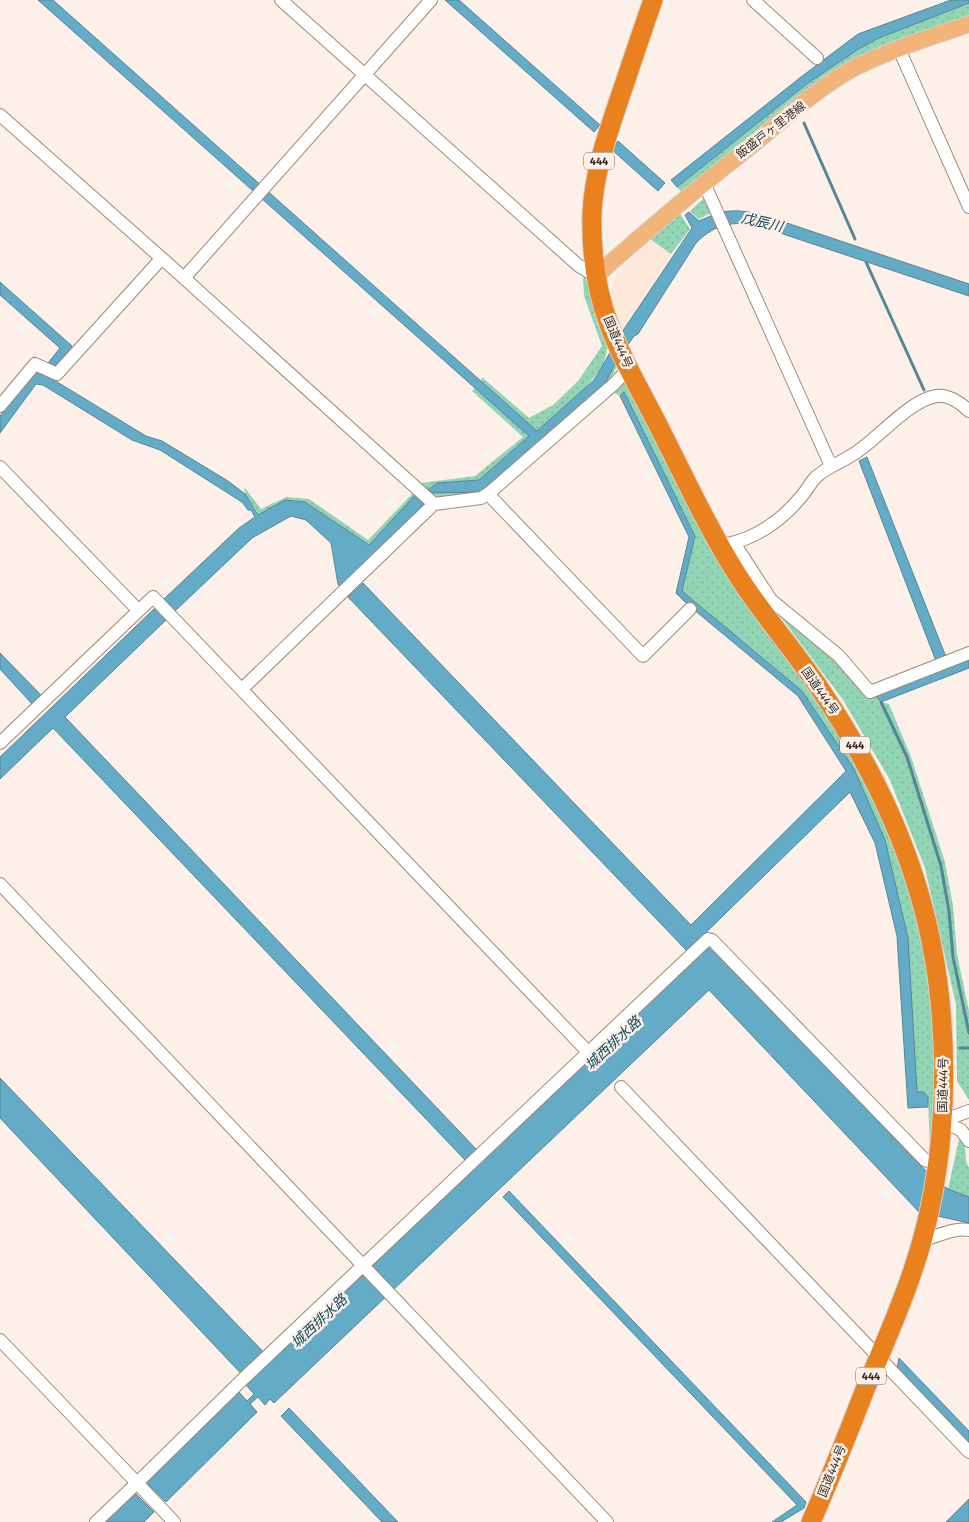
<svg xmlns="http://www.w3.org/2000/svg" width="969" height="1522" viewBox="0 0 969 1522" font-family="'Fira Sans','Noto Sans JP',sans-serif">
  <defs>
    <pattern id="grass-dots" width="8" height="8" patternUnits="userSpaceOnUse" patternTransform="scale(1.25)"><rect width="8" height="8" fill="#91d5b5"/><path d="M2 2h.1M6 6h.1" fill="none" stroke="#7eb79c" stroke-width="1.8" stroke-linecap="round"/></pattern>
  </defs>
  <rect width="100%" height="100%" fill="#fcf0e8"/>
  <polygon fill="#fde7d8" points="650,239 671,254 621,330 611,293 617,274"/>
  <g fill="url(#grass-dots)">
    <polygon points="969,3 969,15 868,53 682,193 677,187 808,83 857,50 879,38"/>
    <polygon points="706,196 713,212 699,219 690,211"/>
    <polygon points="679,212 690,229 671,254 650,239"/>
    <path d="M583,275L588,278L607,348C607,377 558,412 537,431L481,382L482,377L529,418L553,405L578,381L602,346L584,296Z"/>
    <polygon points="616,362 618,365 604,390 484,494 432,497 422,487 421,483 475,476 523,437 472,391 475,388 529,436 479,480 437,483 428,490 432,493 484,492"/>
    <polygon points="626,377 817,695 846,741 906,871 925,949 935,1023 937,1094 930,1151 928,1097 924,1092 917,1092 885,840 802,691 682,591 695,535 623,392 620,396 613,392"/>
    <polygon points="244,487 261,509 286,497 309,499 368,540 413,493 430,504 342,591 416,495 369,545 305,502 259,515 245,494"/>
    <polygon points="773,606 833,657 868,696 876,696 881,702 889,704 911,757 945,862 953,906 957,954 969,1011 969,1100 957,1081 956,1005 925,868 890,780 843,700"/>
    <polygon points="959,1139 965,1144 966,1161 969,1168 969,1197 948,1189"/>
  </g>
  <g fill="#63abc6" stroke="#568696">
    <path d="M38,0H53L537,431L594,380L622,332L692,228L685,215L689,212L699,221C726,209 732,209 760,214L969,284V296L753,224C728,222 714,225 696,243L638,334L634,336L616,362L602,389L484,492L432,493L428,490L437,483L479,480L529,436Z"/>
    <polygon points="445,0 459,0 600,125 594,132"/>
    <polygon points="951,0 969,0 969,3 879,38 857,50 808,83 677,187 671,180 801,77 858,34"/>
    <polygon points="618,141 665,183 658,191 611,149"/>
    <polygon points="0,282 72,346 72,351 57,368 48,363 60,348 0,295"/>
    <polygon points="39,371 146,436 162,441 228,481 245,494 258,515 285,500 305,502 369,545 416,494 424,501 422,509 341,589 338,584 331,543 306,520 291,516 252,538 175,611 164,599 239,528 255,517 251,510 248,510 242,502 160,450 132,440 43,385 36,384 0,433 0,416 31,375"/>
    <polygon points="624,392 695,536 682,591 802,691 854,769 885,840 908,938 917,1092 924,1092 928,1097 928,1107 908,1108 897,936 875,843 850,792 687,951 348,597 363,583 691,925 846,771 798,696 687,604 676,593 689,537 620,396"/>
    <polygon points="867,457 946,657 936,661 859,461"/>
    <polygon points="156,607 167,619 65,717 477,1150 466,1161 53,728 0,779 0,757"/>
    <polygon points="0,653 42,696 33,705 0,669"/>
    <polygon points="969,659 969,668 881,702 876,696"/>
    <polygon points="709,946 929,1174 948,1189 969,1197 969,1223 919,1212 709,990 274,1403 270,1399 265,1405 258,1397 250,1404 257,1412 166,1502 146,1483 239,1392 247,1401 254,1394 246,1385 249,1382 0,1118 0,1078 272,1361"/>
    <polygon points="509,1191 806,1502 804,1508 781,1522 772,1522 797,1505 503,1197"/>
    <polygon points="899,1358 969,1431 969,1443 897,1369"/>
    <polygon points="289,1408 398,1522 382,1522 281,1416"/>
    <polygon points="135,1493 154,1512 144,1522 105,1522"/>
    <polygon points="969,1499 969,1522 946,1522"/>
  </g>
  <g fill="none" stroke-linecap="round" stroke-linejoin="round">
    <g stroke="#568696" stroke-width="3">
      <polyline points="804,123 855,239"/>
      <polyline points="866,262 924,390"/>
      <polyline points="881,702 907,757 941,866 949,911 953,957 969,1033"/>
      <polyline points="960,1048 969,1048"/>
    </g>
    <g stroke="#a18774" stroke-width="14">
      <g id="minor">
        <polyline points="281,0 579,266 596,276"/>
        <polyline points="753,0 817,58"/>
        <polyline points="899,49 969,207"/>
        <polyline points="0,115 184,278 434,504"/>
        <polyline points="704,183 831,466"/>
        <polyline points="184,278 431,0"/>
        <polyline points="0,406 35,364 57,374 161,259"/>
        <polyline points="0,467 138,610"/>
        <polyline points="488,494 643,656 690,609"/>
        <polyline points="734,543 771,600 839,656 870,692 969,653"/>
        <path d="M727,544C755,539 782,520 800,498C806,492 810,483 816,477C827,467 840,463 852,455C876,441 908,401 936,396C948,394 961,403 969,411"/>
        <polyline points="242,689 434,504 481,498 488,494 614,384 629,368"/>
        <polyline points="0,743 153,597 588,1052"/>
        <polyline points="0,884 607,1522"/>
        <polyline points="621,1087 969,1452"/>
        <polyline points="942,1121 961,1130 969,1141"/>
        <polyline points="942,1121 969,1111"/>
        <path d="M921,1241C936,1237 954,1227 969,1230"/>
        <polyline points="0,1340 137,1483 242,1380 708,939 712,940 925,1160 937,1164"/>
        <polyline points="96,1522 137,1483 174,1522"/>
      </g>
    </g>
    <g stroke="#d3d1cf" stroke-width="18">
      <path id="major" d="M596,276C648,229 701,185 756,142C787,116 820,86 856,67C892,49 931,37 969,24"/>
    </g>
    <g stroke="#d3d1cf" stroke-width="21">
      <path id="highway" d="M653,0C642,31 632,62 621,94C608,133 594,171 592,213C591,251 596,291 610,327C622,360 641,391 657,423C683,474 707,527 738,576C763,615 794,650 820,689C884,784 929,886 940,1001C949,1090 942,1185 913,1270C899,1312 881,1352 864,1392C847,1436 830,1479 811,1522"/>
    </g>
    <use href="#minor" stroke="#fff" stroke-width="12"/>
    <use href="#major" stroke="#f2b478" stroke-width="16"/>
    <use href="#highway" stroke="#e9821e" stroke-width="19"/>
  </g>
  <g text-anchor="middle" stroke-width="5" stroke-linejoin="round" paint-order="stroke">
    <g fill="#fcf0e8" stroke="#746860" stroke-width="1">
      <rect x="584" y="152.5" width="30" height="17" rx="4"/>
      <rect x="840" y="736.5" width="30" height="17" rx="4"/>
      <rect x="856" y="1367.5" width="30" height="17" rx="4"/>
    </g>
    <g font-size="11" font-weight="bold" fill="#392e26">
      <text x="599" y="165">444</text>
      <text x="855" y="749">444</text>
      <text x="871" y="1380">444</text>
    </g>
    <g font-size="12" fill="#392e26" stroke="#fcf0e8">
      <text transform="translate(771 130) rotate(-38)" y="4">飯盛戸ヶ里港線</text>
      <text transform="translate(618 342) rotate(67)" y="4">国道444号</text>
      <text transform="translate(820 691) rotate(55)" y="4">国道444号</text>
      <text transform="translate(943 1085) rotate(-89)" y="4">国道444号</text>
      <text transform="translate(832 1471) rotate(-68)" y="4">国道444号</text>
    </g>
    <g font-size="14" font-style="italic" fill="#0b4a5e" stroke="#fcf0e8">
      <text transform="translate(762 222) rotate(13)" y="5">戊辰川</text>
      <text transform="translate(613 1043) rotate(-43)" y="5">城西排水路</text>
      <text transform="translate(319 1321) rotate(-43)" y="5">城西排水路</text>
    </g>
  </g>
</svg>
